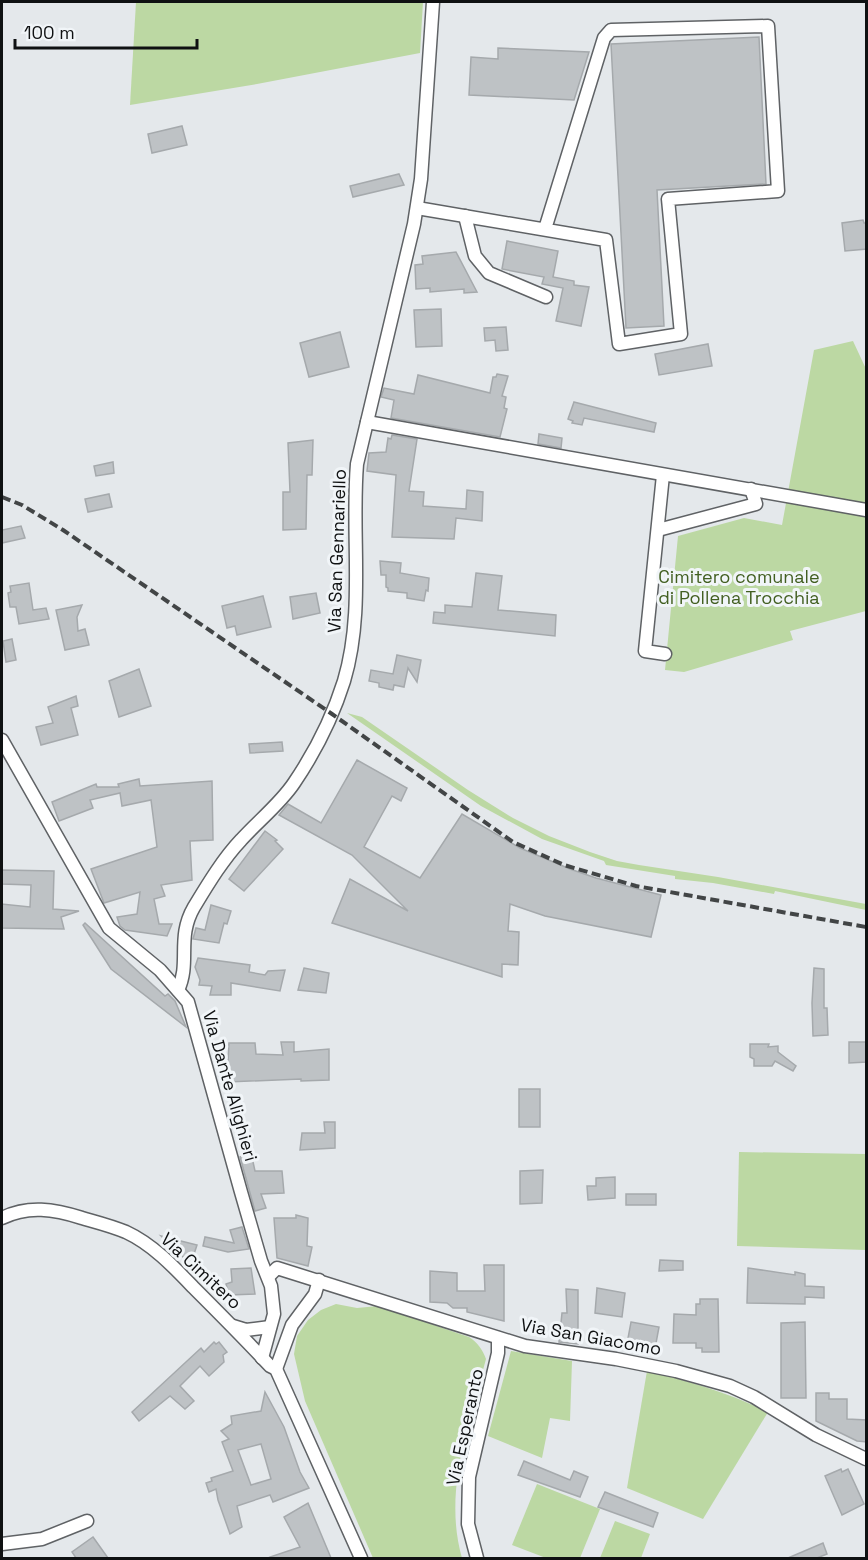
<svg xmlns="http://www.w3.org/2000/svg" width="868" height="1560" viewBox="0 0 868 1560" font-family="'Space Grotesk',sans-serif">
  <rect width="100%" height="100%" fill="#e4e8eb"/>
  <g fill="#bcd8a3">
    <polygon points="136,2 423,2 420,53 257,84 130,105"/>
    <polygon points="853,341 866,369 866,611 790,631 793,640 684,672 665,670 678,536 744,518 782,525 814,350"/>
    <polygon points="347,713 362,717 468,790 513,818 549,836 590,852 617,861 639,865 718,877 866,904 866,910 775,891 774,894 713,883 675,879 675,876 606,865 604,861 542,839 481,806"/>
    <polygon points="739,1152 866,1154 866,1250 737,1246"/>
    <path d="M336,1304L357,1308L378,1306L469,1337C477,1342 483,1350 486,1359C469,1422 443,1493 462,1558H373L305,1401L294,1354L297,1336L308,1320L321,1310Z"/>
    <polygon points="511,1351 572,1361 570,1421 550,1418 542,1458 488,1436"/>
    <path d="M647,1371C689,1381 729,1393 768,1412L703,1519L627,1488Z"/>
    <polygon points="537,1484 600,1509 580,1558 546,1558 512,1545"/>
    <polygon points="615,1521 650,1534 641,1558 600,1558"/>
  </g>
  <g fill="#bec2c5" stroke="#a5a9ac" stroke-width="1.5" fill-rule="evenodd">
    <polygon points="759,37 766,184 657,190 664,326 626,328 611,44"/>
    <polygon points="498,48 589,52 574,100 469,95 471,57 498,59"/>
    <polygon points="182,126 187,145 152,153 148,134"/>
    <polygon points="399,174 404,185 353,197 350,186"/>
    <polygon points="863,220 864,223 867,223 867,249 845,251 842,223"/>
    <polygon points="507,241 558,251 553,277 574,281 574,285 589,287 581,326 556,321 563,288 542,284 544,277 502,269"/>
    <polygon points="456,252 477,292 464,293 464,289 430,292 430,288 416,289 415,265 423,264 422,256"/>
    <polygon points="441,309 442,346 416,347 414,310"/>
    <polygon points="506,327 508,350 496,351 495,340 485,341 484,328"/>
    <polygon points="340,332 349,367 309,377 300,343"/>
    <polygon points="708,344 712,366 659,375 655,354"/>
    <polygon points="497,374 508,376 502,396 506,397 504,408 507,409 500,437 391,418 394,400 381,397 384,388 414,394 418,375 490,393 493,377 496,377"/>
    <polygon points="574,402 656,423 654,432 584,418 582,425 572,423 573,421 568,419"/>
    <polygon points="539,434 562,438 561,448 538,444"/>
    <polygon points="392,435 417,439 409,491 424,492 423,506 466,509 467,490 483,492 482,521 456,518 454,539 392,537 396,475 367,471 369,453 386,452 388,438 391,439"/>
    <polygon points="313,440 312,475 307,475 306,529 283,530 283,492 290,492 288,443"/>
    <polygon points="113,462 114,473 96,476 94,466"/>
    <polygon points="109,494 112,507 88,512 85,499"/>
    <polygon points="21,526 25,538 2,543 2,530"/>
    <polygon points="380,561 401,563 400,573 429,578 428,591 426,590 424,601 407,598 407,593 388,591 388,588 386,587 386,575 381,575"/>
    <polygon points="476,573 502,576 498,610 556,615 555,636 433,623 434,612 445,613 445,605 472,607"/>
    <polygon points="29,583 33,610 46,608 49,619 19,624 16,607 10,607 8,593 11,592 10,586"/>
    <polygon points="316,593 320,613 293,619 290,597"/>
    <polygon points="263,596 271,627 237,635 235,626 227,628 222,606"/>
    <polygon points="82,605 77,617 78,631 85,629 89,645 65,650 56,610"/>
    <polygon points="12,639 16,660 6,662 3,641"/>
    <polygon points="397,655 421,660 417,682 408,668 404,687 394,685 393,690 379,687 379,683 369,681 371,670 393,674"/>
    <polygon points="139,669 151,706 119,717 109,681"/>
    <polygon points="76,696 78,706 71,708 78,735 41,745 36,727 53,723 48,707"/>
    <polygon points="282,742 283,751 250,753 249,744"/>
    <polygon points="357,760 407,788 401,801 392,796 364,847 420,878 462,814 520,848 570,869 596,878 661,895 651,937 545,916 510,904 508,931 519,932 518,965 502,964 502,977 332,923 350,879 408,911 352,855 279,815 288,804 321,823"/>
    <polygon points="139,779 140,786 212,781 213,840 190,841 192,880 161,885 165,896 154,899 159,924 172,924 167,936 125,930 120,926 117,917 137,914 140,892 104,903 91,869 157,847 151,800 122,806 120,793 90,800 93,808 59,821 52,802 96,784 97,787 119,787 118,784"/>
    <polygon points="265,831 277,840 275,841 283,849 244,891 229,879"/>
    <polygon points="2,870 54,871 53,909 79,911 61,917 64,929 2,928 2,904 30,907 31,885 2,884"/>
    <polygon points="211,905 231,911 227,924 224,923 219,943 193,939 196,928 205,930"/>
    <polygon points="85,923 165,996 168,994 175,1001 186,1027 111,969 83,925"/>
    <polygon points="198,958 250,965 249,972 265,975 268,971 285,970 280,991 231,983 231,995 210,995 212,986 199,985 200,980 195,967"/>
    <polygon points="304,968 329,973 326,993 298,990"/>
    <polygon points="814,968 824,969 824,1008 827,1008 828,1035 813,1036 812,1003"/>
    <polygon points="281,1042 294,1042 294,1052 329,1049 329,1080 301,1081 301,1079 227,1082 229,1043 255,1043 256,1054 283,1055"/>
    <polygon points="849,1042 867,1042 867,1062 849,1063"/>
    <polygon points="750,1044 769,1044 768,1047 778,1046 778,1052 796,1066 793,1071 775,1061 772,1066 754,1066 754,1059 750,1057"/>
    <rect x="519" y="1089" width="21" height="38"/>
    <polygon points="324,1122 335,1122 335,1148 300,1150 302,1133 325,1133"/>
    <polygon points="251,1153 255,1171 282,1171 284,1193 261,1194 266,1208 255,1211 240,1157"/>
    <polygon points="543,1170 542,1203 520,1204 520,1171"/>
    <polygon points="615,1177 615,1198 588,1200 587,1186 596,1186 596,1178"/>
    <rect x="626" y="1194" width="30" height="11"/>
    <polygon points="296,1215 308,1218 307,1246 312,1247 308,1266 277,1258 274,1218 296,1218"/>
    <polygon points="242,1227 249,1249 228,1252 203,1246 205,1237 234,1243 230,1230"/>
    <polygon points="161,1236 197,1245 194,1254 182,1257"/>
    <polygon points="660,1260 683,1261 683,1270 659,1271"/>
    <polygon points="484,1265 504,1265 504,1321 467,1312 467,1308 453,1308 447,1303 430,1302 430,1271 457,1273 457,1291 485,1291"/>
    <polygon points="251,1268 255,1294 229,1295 226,1284 232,1282 231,1269"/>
    <polygon points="748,1268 795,1275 795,1272 805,1274 805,1286 824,1287 824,1298 805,1297 805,1304 747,1303"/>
    <polygon points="597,1288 625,1293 622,1317 595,1313"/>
    <polygon points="566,1289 578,1290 578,1344 559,1342 562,1313 567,1313"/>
    <polygon points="700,1299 718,1299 719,1352 702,1352 702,1348 696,1348 696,1343 673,1343 674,1314 696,1315 696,1304 700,1304"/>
    <polygon points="631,1322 659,1327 654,1354 626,1349"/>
    <polygon points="805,1322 806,1398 781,1398 781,1323"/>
    <polygon points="214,1342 216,1344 219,1342 227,1352 223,1355 224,1362 209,1376 200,1366 180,1386 194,1401 185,1409 170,1396 139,1421 132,1412 201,1348 204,1352"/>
    <path d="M265,1392L284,1427L300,1472L309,1488L273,1502L270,1495L237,1506L242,1527L230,1534L218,1500L216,1489L209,1492L206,1483L212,1481L211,1478L233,1471L222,1442L229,1439L221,1431L232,1424L231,1416L261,1411ZM261,1444L271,1479L251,1485L238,1450Z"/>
    <polygon points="816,1393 829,1393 829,1399 847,1399 847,1419 867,1420 867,1442 857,1441 816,1421"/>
    <polygon points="524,1461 570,1480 574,1471 588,1477 580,1497 518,1475"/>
    <polygon points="841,1469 842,1472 848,1469 864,1504 842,1515 825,1476"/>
    <polygon points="605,1492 658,1513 653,1527 598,1507"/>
    <polygon points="308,1503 331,1558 271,1558 270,1557 300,1547 284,1517"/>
    <polygon points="93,1537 108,1558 76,1558 72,1552"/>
    <polygon points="823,1543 827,1554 817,1558 788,1558"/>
  </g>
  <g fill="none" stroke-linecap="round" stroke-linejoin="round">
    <g stroke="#5f6265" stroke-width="15">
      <g id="minor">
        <polyline points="417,208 606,240 619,344 681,334 668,199 778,191 768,26 611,30 604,38 545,229"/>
        <polyline points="465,216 475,256 489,273 546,297"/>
        <polyline points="367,422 866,510"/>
        <polyline points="663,475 645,651 665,654"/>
        <polyline points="658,530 756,504 751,489"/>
        <polyline points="2,740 109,928 160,970 188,1002 241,1192 261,1261 271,1286 274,1314 262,1358"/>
        <path d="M178,990C191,962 176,938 194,907C208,884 223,859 241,840C258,821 280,804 294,783C315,752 333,716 344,681C365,611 351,536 357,464L414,224L421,179L433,2"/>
        <path d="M2,1218C28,1205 54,1209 82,1218C96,1222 112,1226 126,1232C152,1244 173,1266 193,1287C219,1313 245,1339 270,1366L276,1369L361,1558"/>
        <polyline points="268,1277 277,1268 525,1346 616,1359 676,1371 730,1386 754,1397 816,1435 866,1459"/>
        <polyline points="233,1326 246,1330 270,1327"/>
        <polyline points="276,1369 292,1325 315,1294 319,1280"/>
        <polyline points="2,1544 42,1539 87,1521"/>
        <polyline points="477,1558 468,1524 469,1477 498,1353 498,1338"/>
      </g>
    </g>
    <use href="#minor" stroke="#fff" stroke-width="12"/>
    <polyline stroke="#424546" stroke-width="4" stroke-dasharray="9 4.5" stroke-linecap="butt" points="2,497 22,505 63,530 332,714 513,842 564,865 636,886 866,927"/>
  </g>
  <g text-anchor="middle" stroke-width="6" stroke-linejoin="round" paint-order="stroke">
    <g font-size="18" fill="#0f1112" stroke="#f1f5f8">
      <text transform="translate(337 551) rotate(-88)" y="6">Via San Gennariello</text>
      <text transform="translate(230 1086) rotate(74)" y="6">Via Dante Alighieri</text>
      <text transform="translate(201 1271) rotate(43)" y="6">Via Cimitero</text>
      <text transform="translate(591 1337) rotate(10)" y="6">Via San Giacomo</text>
      <text transform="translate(465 1427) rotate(-78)" y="6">Via Esperanto</text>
    </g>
    <g font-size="18" fill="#425f21" stroke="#f1f5f8">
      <text x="739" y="583">Cimitero comunale<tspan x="739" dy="21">di Pollena Trocchia</tspan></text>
    </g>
  </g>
  <rect width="868" height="1560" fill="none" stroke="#0f1112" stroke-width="6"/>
  <path d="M15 39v9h182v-9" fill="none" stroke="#0f1112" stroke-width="3"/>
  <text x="24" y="39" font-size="18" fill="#0f1112" stroke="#f1f5f8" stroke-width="4.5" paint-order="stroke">100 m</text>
</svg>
